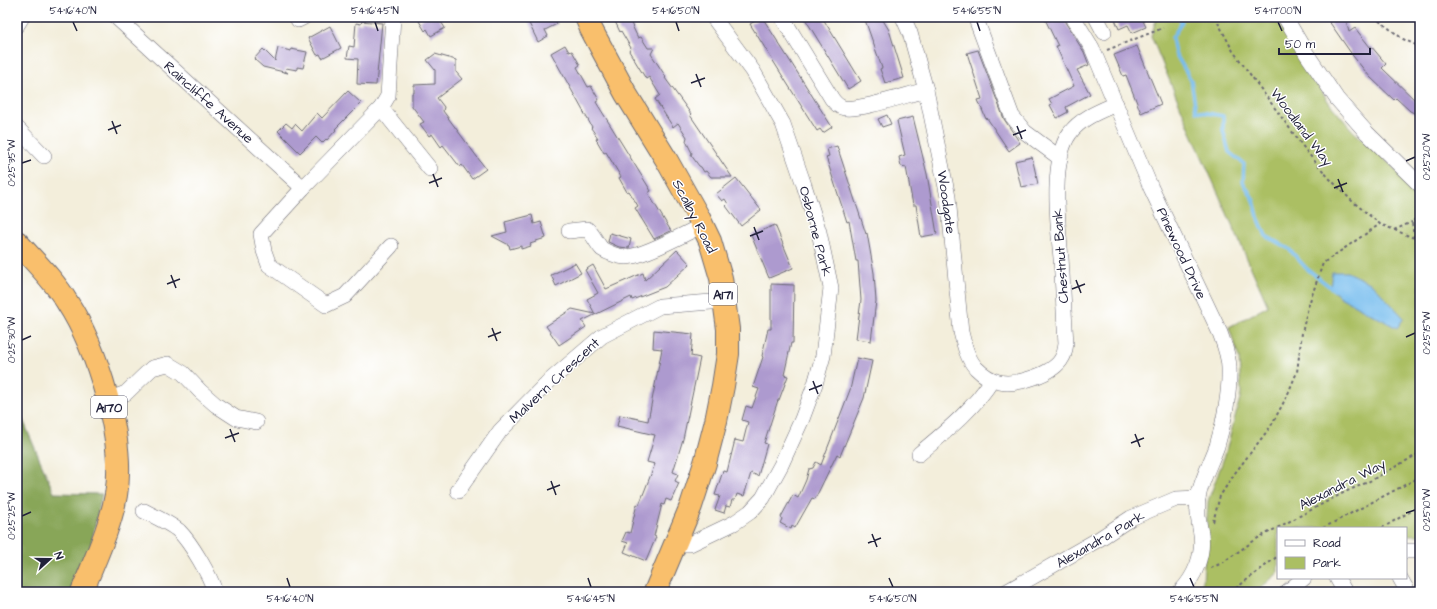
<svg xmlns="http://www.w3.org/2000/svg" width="1437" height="609" viewBox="0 0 1437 609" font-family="'Architects Daughter',sans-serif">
  <rect width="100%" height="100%" fill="#fff"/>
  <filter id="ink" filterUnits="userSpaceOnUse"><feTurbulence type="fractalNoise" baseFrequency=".025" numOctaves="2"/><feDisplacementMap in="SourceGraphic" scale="8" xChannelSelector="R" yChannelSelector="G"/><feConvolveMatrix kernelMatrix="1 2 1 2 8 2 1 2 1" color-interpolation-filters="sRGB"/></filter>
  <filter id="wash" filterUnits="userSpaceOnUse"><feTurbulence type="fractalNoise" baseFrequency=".012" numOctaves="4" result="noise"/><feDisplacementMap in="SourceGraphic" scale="16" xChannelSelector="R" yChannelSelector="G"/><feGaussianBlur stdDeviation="0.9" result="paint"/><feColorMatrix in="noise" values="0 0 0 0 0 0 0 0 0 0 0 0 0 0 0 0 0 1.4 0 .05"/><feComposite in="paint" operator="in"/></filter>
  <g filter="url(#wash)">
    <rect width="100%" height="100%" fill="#f3eedb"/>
    <polygon fill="#abbf63" stroke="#66704f" points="1157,17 1274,17 1330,104 1353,131 1392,166 1420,197 1420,535 1406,535 1406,528 1278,528 1278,573 1256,592 1192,592 1203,582 1208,501 1225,455 1241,394 1239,358 1229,327 1268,306 1191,132 1151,36"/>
    <polygon fill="#88a659" stroke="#55644a" points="17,406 54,493 102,494 90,549 70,592 17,592"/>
    <polygon fill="#77bdee" stroke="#4c7094" points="1332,272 1347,272 1372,284 1404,318 1397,328 1340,297 1330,288"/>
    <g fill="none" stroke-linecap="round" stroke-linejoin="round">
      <polyline stroke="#77bdee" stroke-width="3.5" points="1179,17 1182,22 1172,38 1175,53 1191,80 1196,111 1223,116 1223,130 1229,152 1244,164 1243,182 1254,200 1258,217 1266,236 1289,249 1306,268 1334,290"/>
    </g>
    <g id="blocks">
      <g fill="#ad9acf">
        <polygon points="426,17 438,17 445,28 431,36 427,29 425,31 419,21"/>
        <polygon points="526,17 554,17 557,24 545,30 548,36 538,42"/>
        <polygon points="613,17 628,17 638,38 641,37 648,48 654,48 651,54 666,77 665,78 691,114 690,115 732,177 711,177 706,171 704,172 701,167 699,166 691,155 692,153 686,141 687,137 678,123 673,127 655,99 660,95 649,77 646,79 629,51 631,48 621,31 620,32"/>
        <polygon points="762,17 832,127 823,133 820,129 817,131 750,24"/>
        <polygon points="804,17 822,17 861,81 848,89"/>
        <polygon points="864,17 881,17 889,30 904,78 885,83 880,69 882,68"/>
        <polygon points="1044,17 1064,17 1065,22 1084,52 1089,65 1077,70 1090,94 1066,107 1068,112 1057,118 1050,105 1052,104 1049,99 1074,86 1056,46 1058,46"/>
        <polygon points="1114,17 1145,17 1142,19 1146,27 1132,33 1128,25 1119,29"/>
        <polygon points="1326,17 1345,17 1349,32 1355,28 1370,47 1371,46 1386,64 1382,68 1420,105 1420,116 1410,111 1396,98 1394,100 1370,77 1353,56"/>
        <polygon points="362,21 382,23 376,85 357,84 358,59 347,58 349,46 354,47 356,23 361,24"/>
        <polygon points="330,26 341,48 322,58 320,54 317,55 308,38"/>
        <polygon points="565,45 569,52 572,51 580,65 577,67 588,87 591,86 599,100 596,102 651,191 648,193 671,231 654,239 635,208 638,206 629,191 627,192 619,178 621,177 606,152 604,153 596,139 598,138 591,128 592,127 551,53"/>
        <polygon points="1137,46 1161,104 1141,113 1126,75 1123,76 1114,55"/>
        <polygon points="278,48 291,51 291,49 307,52 303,68 297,67 297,70 286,68 285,71 288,73 263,67 254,59 263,49 275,61"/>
        <polygon points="978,50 1004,119 1020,143 1009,151 987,118 986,119 978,100 982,99 967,53"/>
        <polygon points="435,54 456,60 456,72 462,79 437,98 444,107 443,111 486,169 472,179 462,165 460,167 443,145 441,147 432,134 429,136 420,124 424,122 412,106 412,93 414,93 414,85 435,84 435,70 427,60"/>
        <polygon points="348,91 361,103 335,129 336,130 327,140 326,139 322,143 316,137 300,153 278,131 286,123 292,128 295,124 302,131 317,113 322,118"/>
        <polygon points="887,115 891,124 882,127 878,119"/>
        <polygon points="913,117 927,174 937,234 921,237 916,205 913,205 906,167 901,166 899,157 905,155 897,121"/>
        <polygon points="837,146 866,234 867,233 874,273 876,301 871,341 856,339 861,300 858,261 856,261 849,221 847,222 826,157 829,156 827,149"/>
        <polygon points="1032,157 1038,184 1021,187 1015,161"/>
        <polygon points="736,178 761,210 741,226 726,206 728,204 725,199 722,201 716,194"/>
        <polygon points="532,215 534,224 541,222 546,238 536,241 536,242 530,244 531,246 521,249 521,246 510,249 509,245 492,236 507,232 505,222"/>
        <polygon points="775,225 793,268 769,278 751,235"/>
        <polygon points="610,233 631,239 629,248 619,247 608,242"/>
        <polygon points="677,250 690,264 665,287 632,300 631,297 582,321 586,327 559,345 546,326 572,309 595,314 587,299 598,293 585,270 593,265 606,289 643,273 645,280"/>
        <polygon points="575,263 581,273 556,286 551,275"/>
        <polygon points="771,284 794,285 793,343 791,343 784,375 788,376 779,400 778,400 764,443 767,444 758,476 751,473 744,496 737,494 735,500 732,500 730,507 726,506 724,513 715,510 720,496 715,495 723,471 727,472 735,440 743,442 748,422 742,420 746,406 752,408 759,389 753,387 763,357 762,356 768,329 771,329"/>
        <polygon points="654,330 693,334 691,356 700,358 683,439 673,472 678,474 675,481 679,483 671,501 666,499 664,505 662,504 654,536 656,537 646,561 624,552 628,543 622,541 626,532 630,533 637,504 639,505 655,464 647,462 655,435 617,426 620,415 648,421 662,349 653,348"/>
        <polygon points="857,358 872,361 864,398 840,456 837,454 815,499 812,498 795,528 792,526 791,529 780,523 782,519 781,517 793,495 798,498 806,480 809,469 813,468 816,462 821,465 850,390"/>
      </g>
    </g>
  </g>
  <g filter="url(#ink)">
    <use href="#blocks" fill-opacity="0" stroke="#6b6973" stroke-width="1"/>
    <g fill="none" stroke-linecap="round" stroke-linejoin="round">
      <g stroke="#6b6973" stroke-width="16">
        <g id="minor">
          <polyline points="116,17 303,188"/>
          <path d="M782,17L832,99C835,103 839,107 844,108C859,111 909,94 926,90"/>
          <path d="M903,17L910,33L926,90L948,197L961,332C964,344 967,358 976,368C982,374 990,380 999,382C1015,386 1054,374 1062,358C1065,354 1065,348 1066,343C1064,315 1063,287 1061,258C1058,226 1050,159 1070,133C1081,118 1100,111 1116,104"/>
          <path d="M1073,17L1092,48L1151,188L1220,333C1224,344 1229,356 1229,368C1230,392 1224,423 1217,446C1211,463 1201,480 1198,498C1196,512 1199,521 1201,534C1204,555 1195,577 1180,592"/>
          <polyline points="1096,17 1104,32"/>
          <polyline points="1285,17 1306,53 1337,99 1367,133 1420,185"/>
          <polyline points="976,19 1012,116 1025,132 1060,158"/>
          <polyline points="298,20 304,17"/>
          <polyline points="17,25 22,17"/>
          <polyline points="381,108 430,169"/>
          <polyline points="17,128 44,156"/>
          <path d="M569,231L587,229C594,235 596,243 602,249C608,253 619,257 626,257C642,257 687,233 703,225"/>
          <polyline points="391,246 345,296 326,305 269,265 264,251 261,234 303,188 381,108 388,96 393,17"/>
          <polyline points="107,400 126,393 152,368 168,364 183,373 200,391 216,405 236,418 256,422"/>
          <path d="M919,454C945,432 974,409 992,380"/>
          <polyline points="458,491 500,431 547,383 602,336 660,306 724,301"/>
          <path d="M144,511C154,516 171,524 179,531C191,543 210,575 215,592"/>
          <polyline points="675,544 690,544 734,523 750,512 763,498 781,465 802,419 815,384 823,356 831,288 819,232 804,185 783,124 753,71 713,17"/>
          <polyline points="1406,551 1420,551"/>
          <polyline points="1337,578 1345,592"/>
          <polyline points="1400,578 1408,592"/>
          <polyline points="1006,592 1099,539 1131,518 1176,499 1198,498"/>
          <polyline points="1287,592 1304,578"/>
        </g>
      </g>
      <g stroke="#6b6973" stroke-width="24">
        <g id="highway">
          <polyline points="586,17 591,29 626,94 666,159 698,216 710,241 721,278 728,329 728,354 723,386 716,421 705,463 691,506 655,592"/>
          <path d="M17,242C34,261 54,280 67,302C97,348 126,440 116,495C110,529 94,561 82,592"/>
        </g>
      </g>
      <g stroke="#6b6973" stroke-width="2" stroke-dasharray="3 3" stroke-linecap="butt">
        <polyline points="1215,17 1233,51 1307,152 1329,178 1352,201 1380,224 1414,238 1420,245"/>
        <polyline points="1374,17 1403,39 1420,47"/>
        <polyline points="1107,50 1163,28"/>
        <polyline points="1394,230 1412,222"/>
        <polyline points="1414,238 1412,222 1420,215"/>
        <polyline points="1213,522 1220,496 1235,473 1271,426 1287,396 1297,372 1302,333 1308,307 1323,263 1380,224"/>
        <polyline points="1323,528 1420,477"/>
        <polyline points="1382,528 1420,506"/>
        <polyline points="1211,568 1222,563 1258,538 1345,492 1368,482 1420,453"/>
        <polyline points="1231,592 1278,556"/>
      </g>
      <use href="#minor" stroke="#fff" stroke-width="15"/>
      <use href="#highway" stroke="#f9bf6c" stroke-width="22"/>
    </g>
  </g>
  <path fill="none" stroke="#22223b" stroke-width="1.5" d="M73,22L77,31M375,22L378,31M676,22L679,31M977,22L980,31M1278,22L1282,31M696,74L701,87M691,83L705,78M112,121L117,134M1017,126L1022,139M108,130L121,125M1013,135L1026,130M1406,161L1415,157M22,163L31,160M433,174L438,187M1338,179L1343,192M429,183L442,178M1334,188L1347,183M754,227L759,240M750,236L763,231M171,275L176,288M1076,280L1081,293M167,284L180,279M1072,289L1085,284M492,328L497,341M488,337L501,332M1406,337L1415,333M22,340L31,336M813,381L818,394M809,390L822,385M230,429L235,442M1135,434L1140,447M225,438L239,433M1131,443L1144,438M551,481L556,495M547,490L560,485M1406,513L1415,510M22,516L31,512M872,534L877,547M868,543L881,538M287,578L290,587M588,578L591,587M889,578L893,587M1190,578L1194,587"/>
  <g text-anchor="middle" stroke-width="3" stroke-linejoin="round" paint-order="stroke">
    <g fill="#fff" stroke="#646476" stroke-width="1">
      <rect x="709" y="283" width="28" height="22" rx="3"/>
      <rect x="91" y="396" width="36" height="22" rx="3"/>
    </g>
    <g font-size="13" font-weight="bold" fill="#22223b">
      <text x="723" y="299">A171</text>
      <text x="109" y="412">A170</text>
    </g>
    <g font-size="14" fill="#22223b" stroke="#fff">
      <text transform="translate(209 102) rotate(42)" y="5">Raincliffe Avenue</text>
      <text transform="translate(1302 127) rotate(53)" y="5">Woodland Way</text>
      <text transform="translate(947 202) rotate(82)" y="5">Woodgate</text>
      <text transform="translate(695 216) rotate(63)" y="5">Scalby Road</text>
      <text transform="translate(816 231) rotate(75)" y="5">Osborne Park</text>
      <text transform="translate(1182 253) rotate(65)" y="5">Pinewood Drive</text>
      <text transform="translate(1060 256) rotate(-94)" y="5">Chestnut Bank</text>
      <text transform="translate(554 380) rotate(-43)" y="5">Malvern Crescent</text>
      <text transform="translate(1342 484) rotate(-27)" y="5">Alexandra Way</text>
      <text transform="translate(1100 539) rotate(-30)" y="5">Alexandra Park</text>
    </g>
  </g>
  <rect width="1437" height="609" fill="none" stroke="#fff" stroke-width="44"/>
  <rect x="1277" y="527" width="130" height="52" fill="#ffffff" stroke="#a7a7b1"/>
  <rect x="1285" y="540" width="20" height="6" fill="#ffffff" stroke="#a7a7b1"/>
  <text x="1313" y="547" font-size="12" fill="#22223b">Road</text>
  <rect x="1285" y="557" width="20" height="12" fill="#abbf63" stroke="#a7a7b1"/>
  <text x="1313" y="567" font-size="12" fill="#22223b">Park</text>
  <g transform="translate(50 559) rotate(69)" stroke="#ffffff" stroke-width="3" paint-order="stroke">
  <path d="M0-3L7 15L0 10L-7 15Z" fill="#22223b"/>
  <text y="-6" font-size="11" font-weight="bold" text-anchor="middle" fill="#22223b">N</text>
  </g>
  <path d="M1279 48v6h91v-6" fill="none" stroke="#22223b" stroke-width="2"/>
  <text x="1285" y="48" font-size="12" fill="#22223b" stroke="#ffffff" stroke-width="3" paint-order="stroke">50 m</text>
  <rect x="22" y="22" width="1393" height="565" fill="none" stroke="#22223b" stroke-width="1.5"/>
  <g font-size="10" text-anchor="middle" fill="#22223b">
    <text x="73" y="14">54°16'40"N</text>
    <text x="375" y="14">54°16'45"N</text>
    <text x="676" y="14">54°16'50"N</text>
    <text x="977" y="14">54°16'55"N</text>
    <text x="1278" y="14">54°17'00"N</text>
    <text transform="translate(1426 157) rotate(-90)" y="4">0°25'20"W</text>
    <text transform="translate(11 163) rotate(-90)" y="4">0°25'35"W</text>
    <text transform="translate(1426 333) rotate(-90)" y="4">0°25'15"W</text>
    <text transform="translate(11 340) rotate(-90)" y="4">0°25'30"W</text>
    <text transform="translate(1426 510) rotate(-90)" y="4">0°25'10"W</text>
    <text transform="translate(11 516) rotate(-90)" y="4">0°25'25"W</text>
    <text x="290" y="602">54°16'40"N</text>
    <text x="591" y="602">54°16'45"N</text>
    <text x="893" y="602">54°16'50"N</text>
    <text x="1194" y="602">54°16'55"N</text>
  </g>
</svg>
